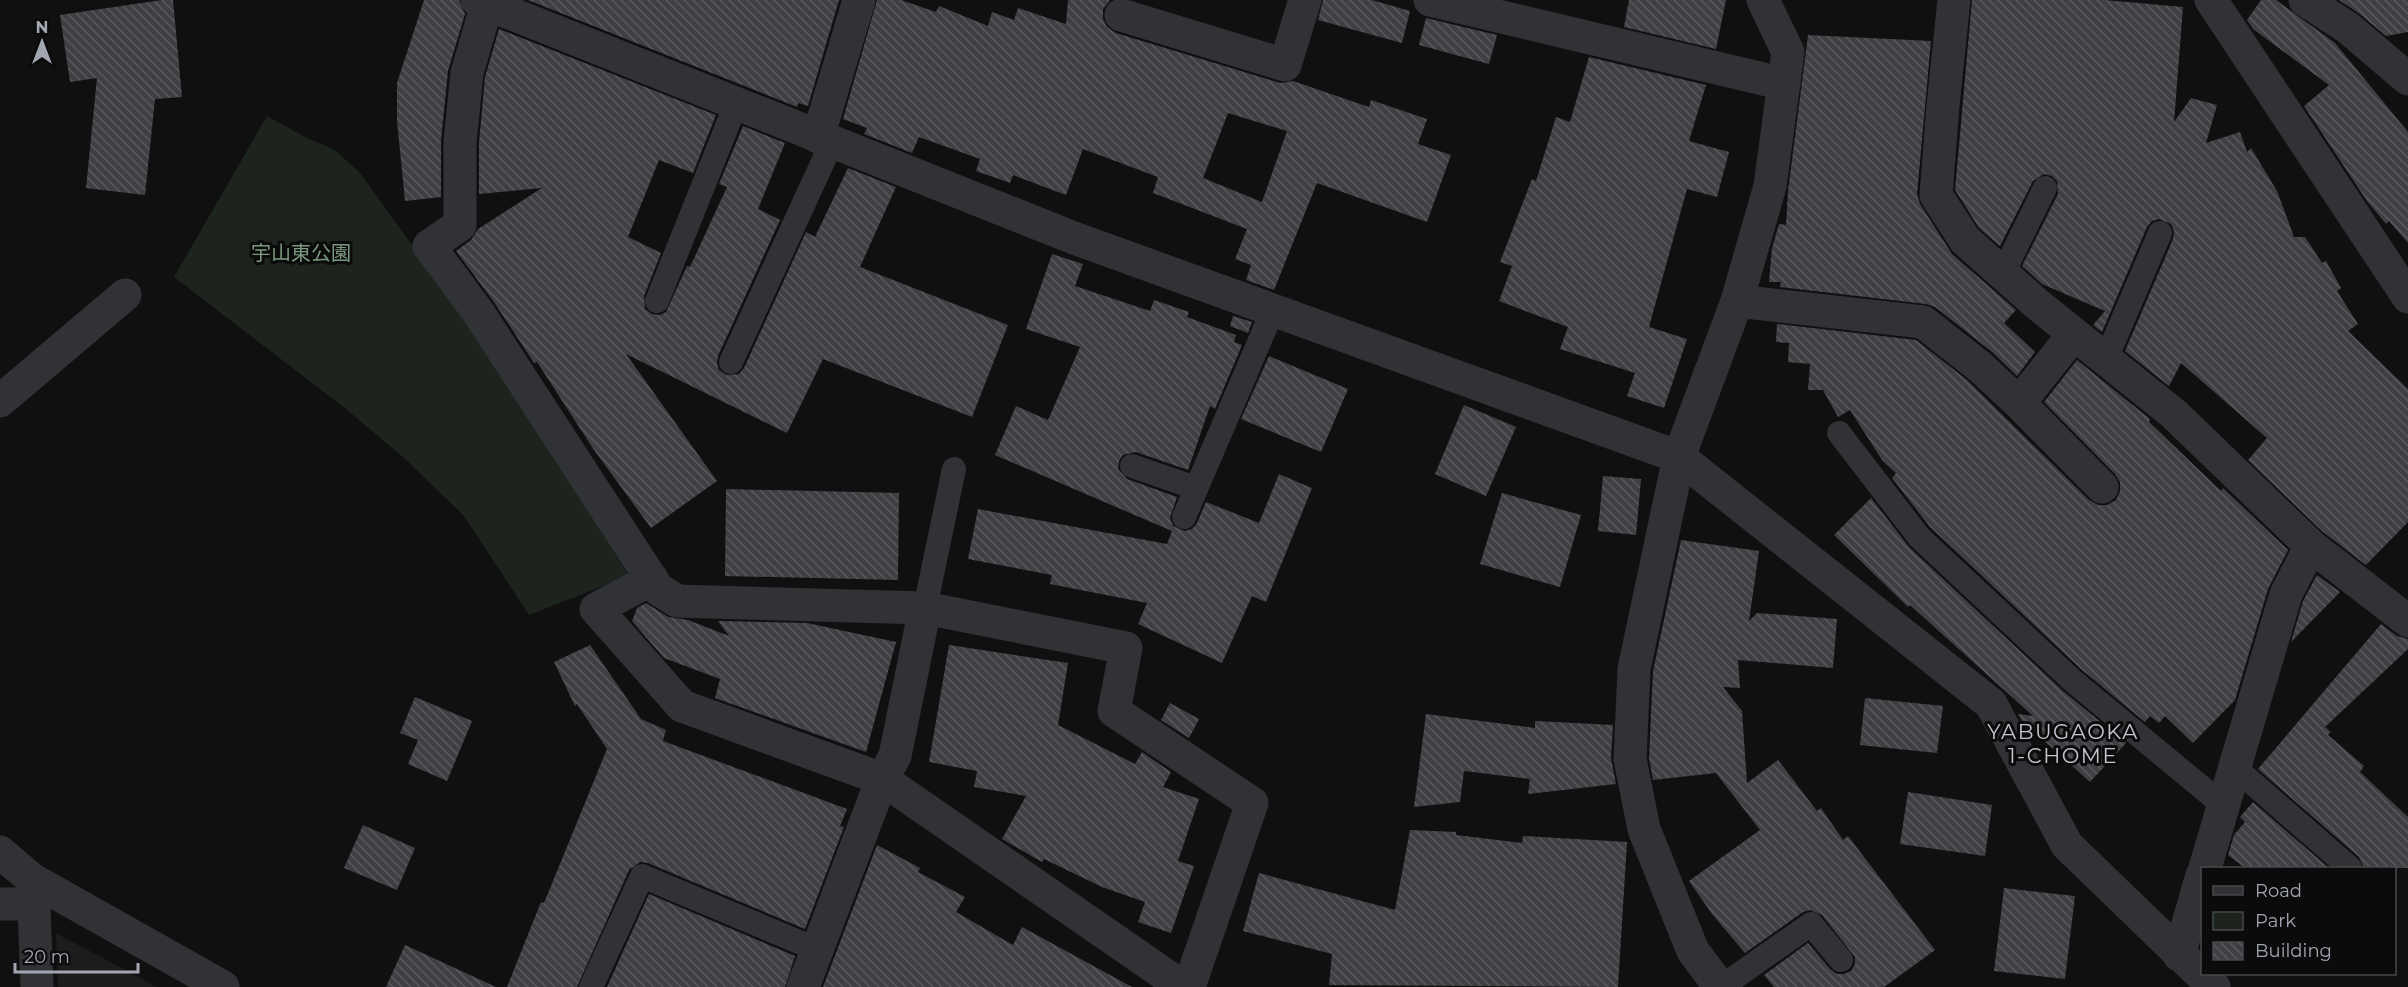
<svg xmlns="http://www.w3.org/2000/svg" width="2408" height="987" viewBox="0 0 2408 987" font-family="Montserrat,'Noto Sans JP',sans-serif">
  <defs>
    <pattern id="building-back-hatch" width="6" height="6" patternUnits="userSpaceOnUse" patternTransform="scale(1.5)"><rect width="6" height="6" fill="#3f4044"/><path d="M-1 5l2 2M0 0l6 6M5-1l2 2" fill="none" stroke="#58595c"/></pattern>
  </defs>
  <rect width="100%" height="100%" fill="#101011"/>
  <polygon fill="#1c1c1e" points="56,933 157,987 58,987"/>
  <polygon fill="#1d231d" points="267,116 307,138 335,150 360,173 498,364 629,576 529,615 464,516 404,458 346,409 174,277"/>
  <g fill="url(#building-back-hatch)" fill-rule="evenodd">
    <polygon points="162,0 173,0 182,97 155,99 145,195 86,188 97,78 70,82 60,15"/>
    <polygon points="424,0 459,0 465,14 448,71 441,140 441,197 405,201 397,121 397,83"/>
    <polygon points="528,0 839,0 808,106 798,103 797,107"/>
    <path d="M877,0H901L936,12L939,6L988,26L992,12L1014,20L1018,8L1066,24L1068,0H1110L1103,9V19L1107,27L1116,33L1280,83L1293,81L1369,107L1371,100L1427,119L1418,144L1451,155L1427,222L1317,183L1274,290L1246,280L1251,265L1235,259L1247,229L1153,193L1158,177L1083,149L1066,195L1013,175L1010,183L976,171L980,159L919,137L912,153L864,134L867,128L843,119ZM1228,113L1287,131L1262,202L1203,178Z"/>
    <polygon points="1323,0 1372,0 1410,11 1402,43 1318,20"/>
    <polygon points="1629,0 1726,0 1716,49 1624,27"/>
    <polygon points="1972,0 2105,0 2183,7 2174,122 2191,98 2217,105 2206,143 2240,132 2247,152 2251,148 2277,191 2294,237 2305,237 2322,263 2326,261 2341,288 2337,291 2358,324 2348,331 2408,389 2408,522 2366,565 2323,532 2248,460 2267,438 2181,363 2169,386 2125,351 2173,239 2174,231 2171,224 2159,219 2152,221 2147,227 2102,332 2093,325 2105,311 2042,284 2022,266 2058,194 2057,181 2052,176 2044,174 2033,181 2000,246 1979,228 1955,190"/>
    <polygon points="2261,0 2276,0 2335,43 2408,132 2408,243 2389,221 2386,224 2367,201 2304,106 2329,85 2253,29 2247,20"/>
    <polygon points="2339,0 2408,0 2408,32 2386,36 2360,14"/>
    <polygon points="1426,18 1497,35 1489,64 1419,45"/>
    <polygon points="499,29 716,115 693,173 659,160 628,237 661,253 644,296 645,309 652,314 660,315 666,312 687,266 690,267 727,187 719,184 743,126 785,143 758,209 780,220 718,356 717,363 719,370 726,375 739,374 744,368 806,232 815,237 848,168 896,187 860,267 1008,325 972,417 823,359 787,433 626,354 717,481 651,528 594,450 537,362 534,363 494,302 456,251 471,240 478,229 542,188 479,194 479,143 485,77"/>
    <polygon points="1808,35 1931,41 1917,194 1920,204 1952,254 2016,310 2004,323 2035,352 2017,376 1991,351 1935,307 1926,304 1780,287 1781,282 1769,282 1772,248 1779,224 1786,225 1788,191"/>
    <polygon points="1589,57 1706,85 1689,141 1729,152 1717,197 1687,189 1649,327 1687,339 1664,408 1627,396 1635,373 1560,349 1568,327 1499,301 1512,266 1500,262 1532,179 1536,181 1556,117 1570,122"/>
    <polygon points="1052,254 1083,264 1075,286 1150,311 1154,300 1189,312 1187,317 1236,335 1234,342 1242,345 1215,409 1210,406 1188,470 1136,452 1123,455 1119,461 1118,469 1127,479 1177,497 1170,518 1173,526 1185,531 1192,529 1197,523 1206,502 1259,523 1279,474 1312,488 1266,602 1252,596 1222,663 1138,624 1147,603 1050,584 1052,575 968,559 978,509 1167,544 1172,531 995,455 1016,406 1048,420 1080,347 1026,329"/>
    <polygon points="1233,316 1252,322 1248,333 1230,326"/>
    <polygon points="1777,324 1916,340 1967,380 2089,500 2098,505 2107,505 2116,500 2120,491 2120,482 2115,474 2044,402 2077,360 2150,419 2149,422 2221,491 2223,488 2288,550 2268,589 2235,700 2193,743 2165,716 2159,723 2150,716 2145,722 2082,670 1930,527 1892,478 1896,473 1882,460 1850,410 1838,417 1823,390 1808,390 1810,364 1788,362 1789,343 1776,342"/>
    <polygon points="1269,356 1348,389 1321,452 1241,419"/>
    <polygon points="1464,405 1516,427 1486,496 1435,474"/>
    <polygon points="1603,476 1641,479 1636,535 1598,531"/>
    <polygon points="726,489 899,493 898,580 725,576"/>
    <polygon points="1502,493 1581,515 1560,587 1480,564"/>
    <polygon points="1871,498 1909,547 2063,691 2126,743 2090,782 2022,721 2018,714 2033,716 1910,605 1908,607 1834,535"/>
    <polygon points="1681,540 1759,551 1749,621 1757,613 1837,619 1833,668 1738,660 1740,688 1723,687 1742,711 1747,783 1778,760 1817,811 1821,808 1843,840 1848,836 1935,950 1884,987 1774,987 1764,975 1808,943 1830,969 1837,974 1844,974 1851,971 1855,964 1855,957 1822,915 1810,910 1803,912 1745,953 1712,914 1689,881 1760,830 1716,773 1653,780 1649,758 1653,671"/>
    <polygon points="2317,575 2340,592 2291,642 2303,601"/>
    <polygon points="646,603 668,617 688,620 729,636 718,621 807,623 896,642 866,752 715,698 720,679 664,658 632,621 637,608"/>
    <polygon points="2381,624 2397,636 2408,639 2408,649 2325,727 2331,732 2328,735 2364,766 2360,772 2408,817 2408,868 2364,868 2359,857 2258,769"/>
    <polygon points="590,645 641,719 666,730 663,741 847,809 840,826 844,827 805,929 648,863 640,862 629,870 577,987 507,987 541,902 544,903 607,749 577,704 575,706 554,662"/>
    <polygon points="949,645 1068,663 1058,725 1135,764 1142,752 1171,772 1163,787 1199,799 1178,861 1194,866 1171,933 1138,922 1145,902 1102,887 1044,859 1042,862 1002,839 1026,796 974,787 977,771 929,762"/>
    <polygon points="415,697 472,721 447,781 408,764 418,740 400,733"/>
    <polygon points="1865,698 1943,706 1937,753 1860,745"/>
    <polygon points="1170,703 1199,719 1189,738 1161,720"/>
    <polygon points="1426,714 1535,728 1535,721 1613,725 1611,758 1616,784 1528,794 1530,779 1464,771 1460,802 1414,807"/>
    <polygon points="1908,792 1992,805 1985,856 1900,844"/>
    <polygon points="2253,802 2329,868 2245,868 2228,855 2234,835 2245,822 2240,817"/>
    <polygon points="363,825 415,848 397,890 344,868"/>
    <polygon points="1410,830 1456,832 1456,835 1522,843 1523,836 1627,842 1618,987 1329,985 1332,954 1243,931 1259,873 1395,910"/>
    <polygon points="877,845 920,868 918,872 965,897 956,912 1013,945 1022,927 1132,987 823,987"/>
    <polygon points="2004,888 2075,896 2065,979 1994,971"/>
    <polygon points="649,894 795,956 785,987 607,987"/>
    <polygon points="405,945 496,987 386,987"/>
  </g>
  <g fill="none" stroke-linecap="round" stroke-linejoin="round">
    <g stroke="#313235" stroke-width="24">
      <polyline points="2003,273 2045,188"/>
      <polyline points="657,301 736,104"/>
      <polyline points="2106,359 2160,233"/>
      <polyline points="731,362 832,142"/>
      <polyline points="1839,433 1919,537 2073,681 2223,805"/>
      <polyline points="1132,466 1196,488"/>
      <polyline points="1184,517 1273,310"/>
      <polyline points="925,608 954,469"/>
      <polyline points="2234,767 2350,868"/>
      <polyline points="591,987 642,876 818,950"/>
      <polyline points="1721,987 1811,924 1841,960"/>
    </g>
    <g stroke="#313235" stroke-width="33">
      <polyline points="477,0 1074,238 1679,457 1634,669 1630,759 1644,829 1668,889 1693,951 1720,987"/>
      <polyline points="1430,0 1784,84"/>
      <polyline points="1763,0 1788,52 1770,186 1737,301 1679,457 1991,704 2067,845 2214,987"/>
      <polyline points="1954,0 1943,106 1936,195 1965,240 2037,304 2174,414 2311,546"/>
      <polyline points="2211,0 2408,297"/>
      <polyline points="2305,0 2348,28 2408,79"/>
      <polyline points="487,4 467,73 460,142 460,225 429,246 478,312 658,589 677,601 925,608 1126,648 1114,711 1252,803 1189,987"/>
      <polyline points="1121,15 1285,65 1305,0"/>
      <polyline points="818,137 859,0"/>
      <polyline points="1737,301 1923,322 1979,366 2019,403 2074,334"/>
      <polyline points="0,401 125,295"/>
      <polyline points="2019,403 2102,487"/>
      <polyline points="652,579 596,609 682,706 882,779 1183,987"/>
      <polyline points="0,852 33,880 223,987"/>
      <polyline points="2205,868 2286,594 2311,546 2408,621"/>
      <polyline points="33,880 37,987"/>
      <polyline points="0,904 35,904"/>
      <polyline points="2179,955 2202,875"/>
      <polyline points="803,987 882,779 895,756 925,608"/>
    </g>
  </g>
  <g text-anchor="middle" stroke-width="6" stroke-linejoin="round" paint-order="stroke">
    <g font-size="20" fill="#7b997e" stroke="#0b0b0c">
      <text x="301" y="260">宇山東公園</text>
    </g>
    <g font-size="21" letter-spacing="1.5" fill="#c3c5cd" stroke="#0b0b0c">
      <text x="2063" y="739">YABUGAOKA<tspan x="2063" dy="24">1-CHOME</tspan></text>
    </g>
  </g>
  <rect x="2201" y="867" width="195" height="108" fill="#0b0b0c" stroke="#47494e" stroke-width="1.5"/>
  <rect x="2213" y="886" width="30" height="9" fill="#313235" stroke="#47494e" stroke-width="1.5"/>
  <text x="2255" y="897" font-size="18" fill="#a2a6b0">Road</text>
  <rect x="2213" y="912" width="30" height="18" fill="#1d231d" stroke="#47494e" stroke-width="1.5"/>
  <text x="2255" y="927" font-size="18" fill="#a2a6b0">Park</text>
  <rect x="2213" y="942" width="30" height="18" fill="url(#building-back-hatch)" stroke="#47494e" stroke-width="1.5"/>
  <text x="2255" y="957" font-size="18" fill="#a2a6b0">Building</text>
  <g transform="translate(42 42)" stroke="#0b0b0c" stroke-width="4.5" paint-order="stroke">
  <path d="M0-4.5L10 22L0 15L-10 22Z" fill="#a2a6b0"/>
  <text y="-9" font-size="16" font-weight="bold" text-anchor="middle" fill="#a2a6b0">N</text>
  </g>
  <path d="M15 963v9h123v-9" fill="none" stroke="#a2a6b0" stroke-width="3"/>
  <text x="24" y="963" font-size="18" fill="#a2a6b0" stroke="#0b0b0c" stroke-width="4.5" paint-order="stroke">20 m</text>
</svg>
